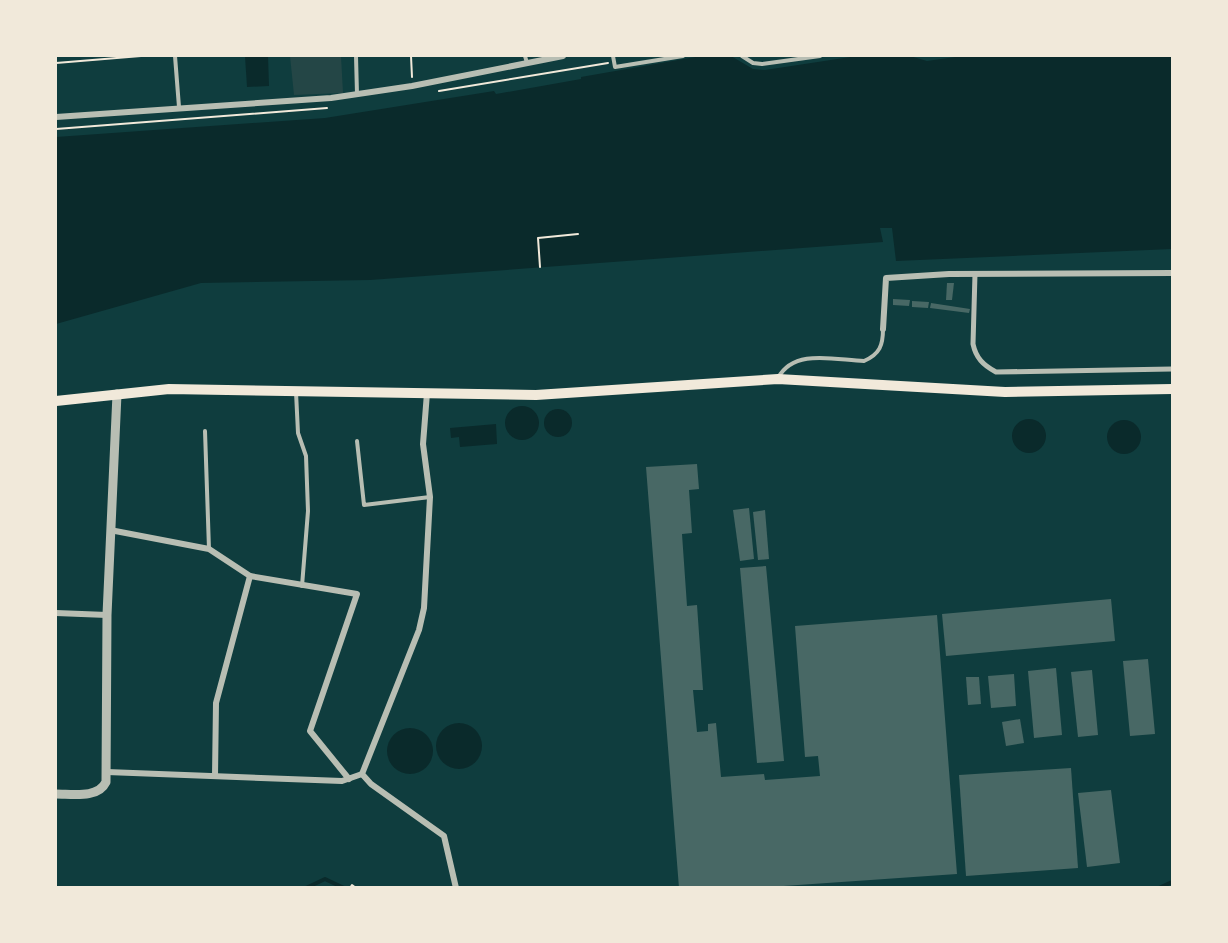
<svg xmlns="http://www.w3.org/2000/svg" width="1228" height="943" viewBox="0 0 1228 943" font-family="Poppins,sans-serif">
  <rect width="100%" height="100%" fill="#0f3d3e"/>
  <polygon fill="#244646" points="290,56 341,56 343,93 294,95"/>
  <g fill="#0a2a2b">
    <polygon points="245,56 268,56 269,86 247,87"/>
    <polygon points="701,56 731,56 753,69 765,70 857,56 910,56 927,61 962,56 1172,56 1172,249 896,261 892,228 880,228 883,242 370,280 201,283 56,324 56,137 325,118 494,91 496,94 581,79 581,77"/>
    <circle cx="522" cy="423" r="17"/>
    <circle cx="558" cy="423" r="14"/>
    <circle cx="1029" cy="436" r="17"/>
    <circle cx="1124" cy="437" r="17"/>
    <polygon points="496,424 497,444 460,447 459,437 451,438 450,428"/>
    <circle cx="459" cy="746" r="23"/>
    <circle cx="410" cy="751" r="23"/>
  </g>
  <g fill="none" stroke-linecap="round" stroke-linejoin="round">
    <g stroke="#0a2a2b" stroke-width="4">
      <polyline points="306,888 325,879 344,888"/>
      <polyline points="1159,888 1172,882"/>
    </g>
  </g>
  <g fill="#486865">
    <polygon points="947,283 954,283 952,300 946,300"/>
    <polygon points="893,299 910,300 909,306 893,305"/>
    <polygon points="912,301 929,302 928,308 912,307"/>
    <polygon points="931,303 970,309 969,313 930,308"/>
    <polygon points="697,464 699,489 689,490 692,533 682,534 687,606 697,605 703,690 693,690 697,732 708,731 708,724 716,723 721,777 764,774 765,780 820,776 818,756 805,757 795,626 937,615 957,874 756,888 679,888 646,467"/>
    <polygon points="749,508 754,559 740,561 733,510"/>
    <polygon points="765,510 769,559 758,560 753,512"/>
    <polygon points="766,566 784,761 757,763 740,568"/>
    <polygon points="1111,599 1115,641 946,656 942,614"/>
    <polygon points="1148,659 1155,734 1130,736 1123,661"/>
    <polygon points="1056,668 1062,735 1034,738 1028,671"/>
    <polygon points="1092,670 1098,735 1078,737 1071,672"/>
    <polygon points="1014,674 1016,706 991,708 988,676"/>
    <polygon points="966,677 979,677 981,704 968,705"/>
    <polygon points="1020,719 1024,743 1006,746 1002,722"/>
    <polygon points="1071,768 1078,868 966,876 959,775"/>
    <polygon points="1111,790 1120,863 1087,867 1078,793"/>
  </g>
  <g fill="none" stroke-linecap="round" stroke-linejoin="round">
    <g stroke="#f1e9da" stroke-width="2">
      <polyline points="411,56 412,77"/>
      <polyline points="56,63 141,56"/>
      <polyline points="439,91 608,63"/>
      <polyline points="56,129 327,108"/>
      <polyline points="540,267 538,238 578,234"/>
      <polyline points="350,888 352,885 356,888"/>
    </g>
    <g stroke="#b8beb3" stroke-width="4">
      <polyline points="175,56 179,107"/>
      <polyline points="356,56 357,94"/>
      <polyline points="525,56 527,63"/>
      <polyline points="613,56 615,67 683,56"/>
      <polyline points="742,56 753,63 762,64 820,56"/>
      <path d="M778,378C794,348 835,360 864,361C880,354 883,345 883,329"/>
      <polyline points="296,392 298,433 306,456 308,511 302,586"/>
      <polyline points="205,431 209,549"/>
      <polyline points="357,441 364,505 430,497"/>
    </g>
    <path stroke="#b8beb3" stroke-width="5" d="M975,274L973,344C976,358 983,365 996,372L1172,369"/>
    <g stroke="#b8beb3" stroke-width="6">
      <polyline points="56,117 331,98 412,86 563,56"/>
      <polyline points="883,329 886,278 949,274 1172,273"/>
      <polyline points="427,393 423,444 430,497 424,608 419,630 362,774 371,784 444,836 456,888"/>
      <polyline points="110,530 209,549 250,576 357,594 310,731 349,779"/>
      <polyline points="56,613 107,615"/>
      <polyline points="107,772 342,781 362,774"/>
      <polyline points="215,776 216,703 250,576"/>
    </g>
    <path stroke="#b8beb3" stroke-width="9" d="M56,794C72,794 98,799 106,782L107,615L117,394"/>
    <polyline stroke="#f1e9da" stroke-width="10" points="56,401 169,389 536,395 778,379 1005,392 1172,389"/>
  </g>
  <rect width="1228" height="943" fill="none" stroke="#f1e9da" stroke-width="114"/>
</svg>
